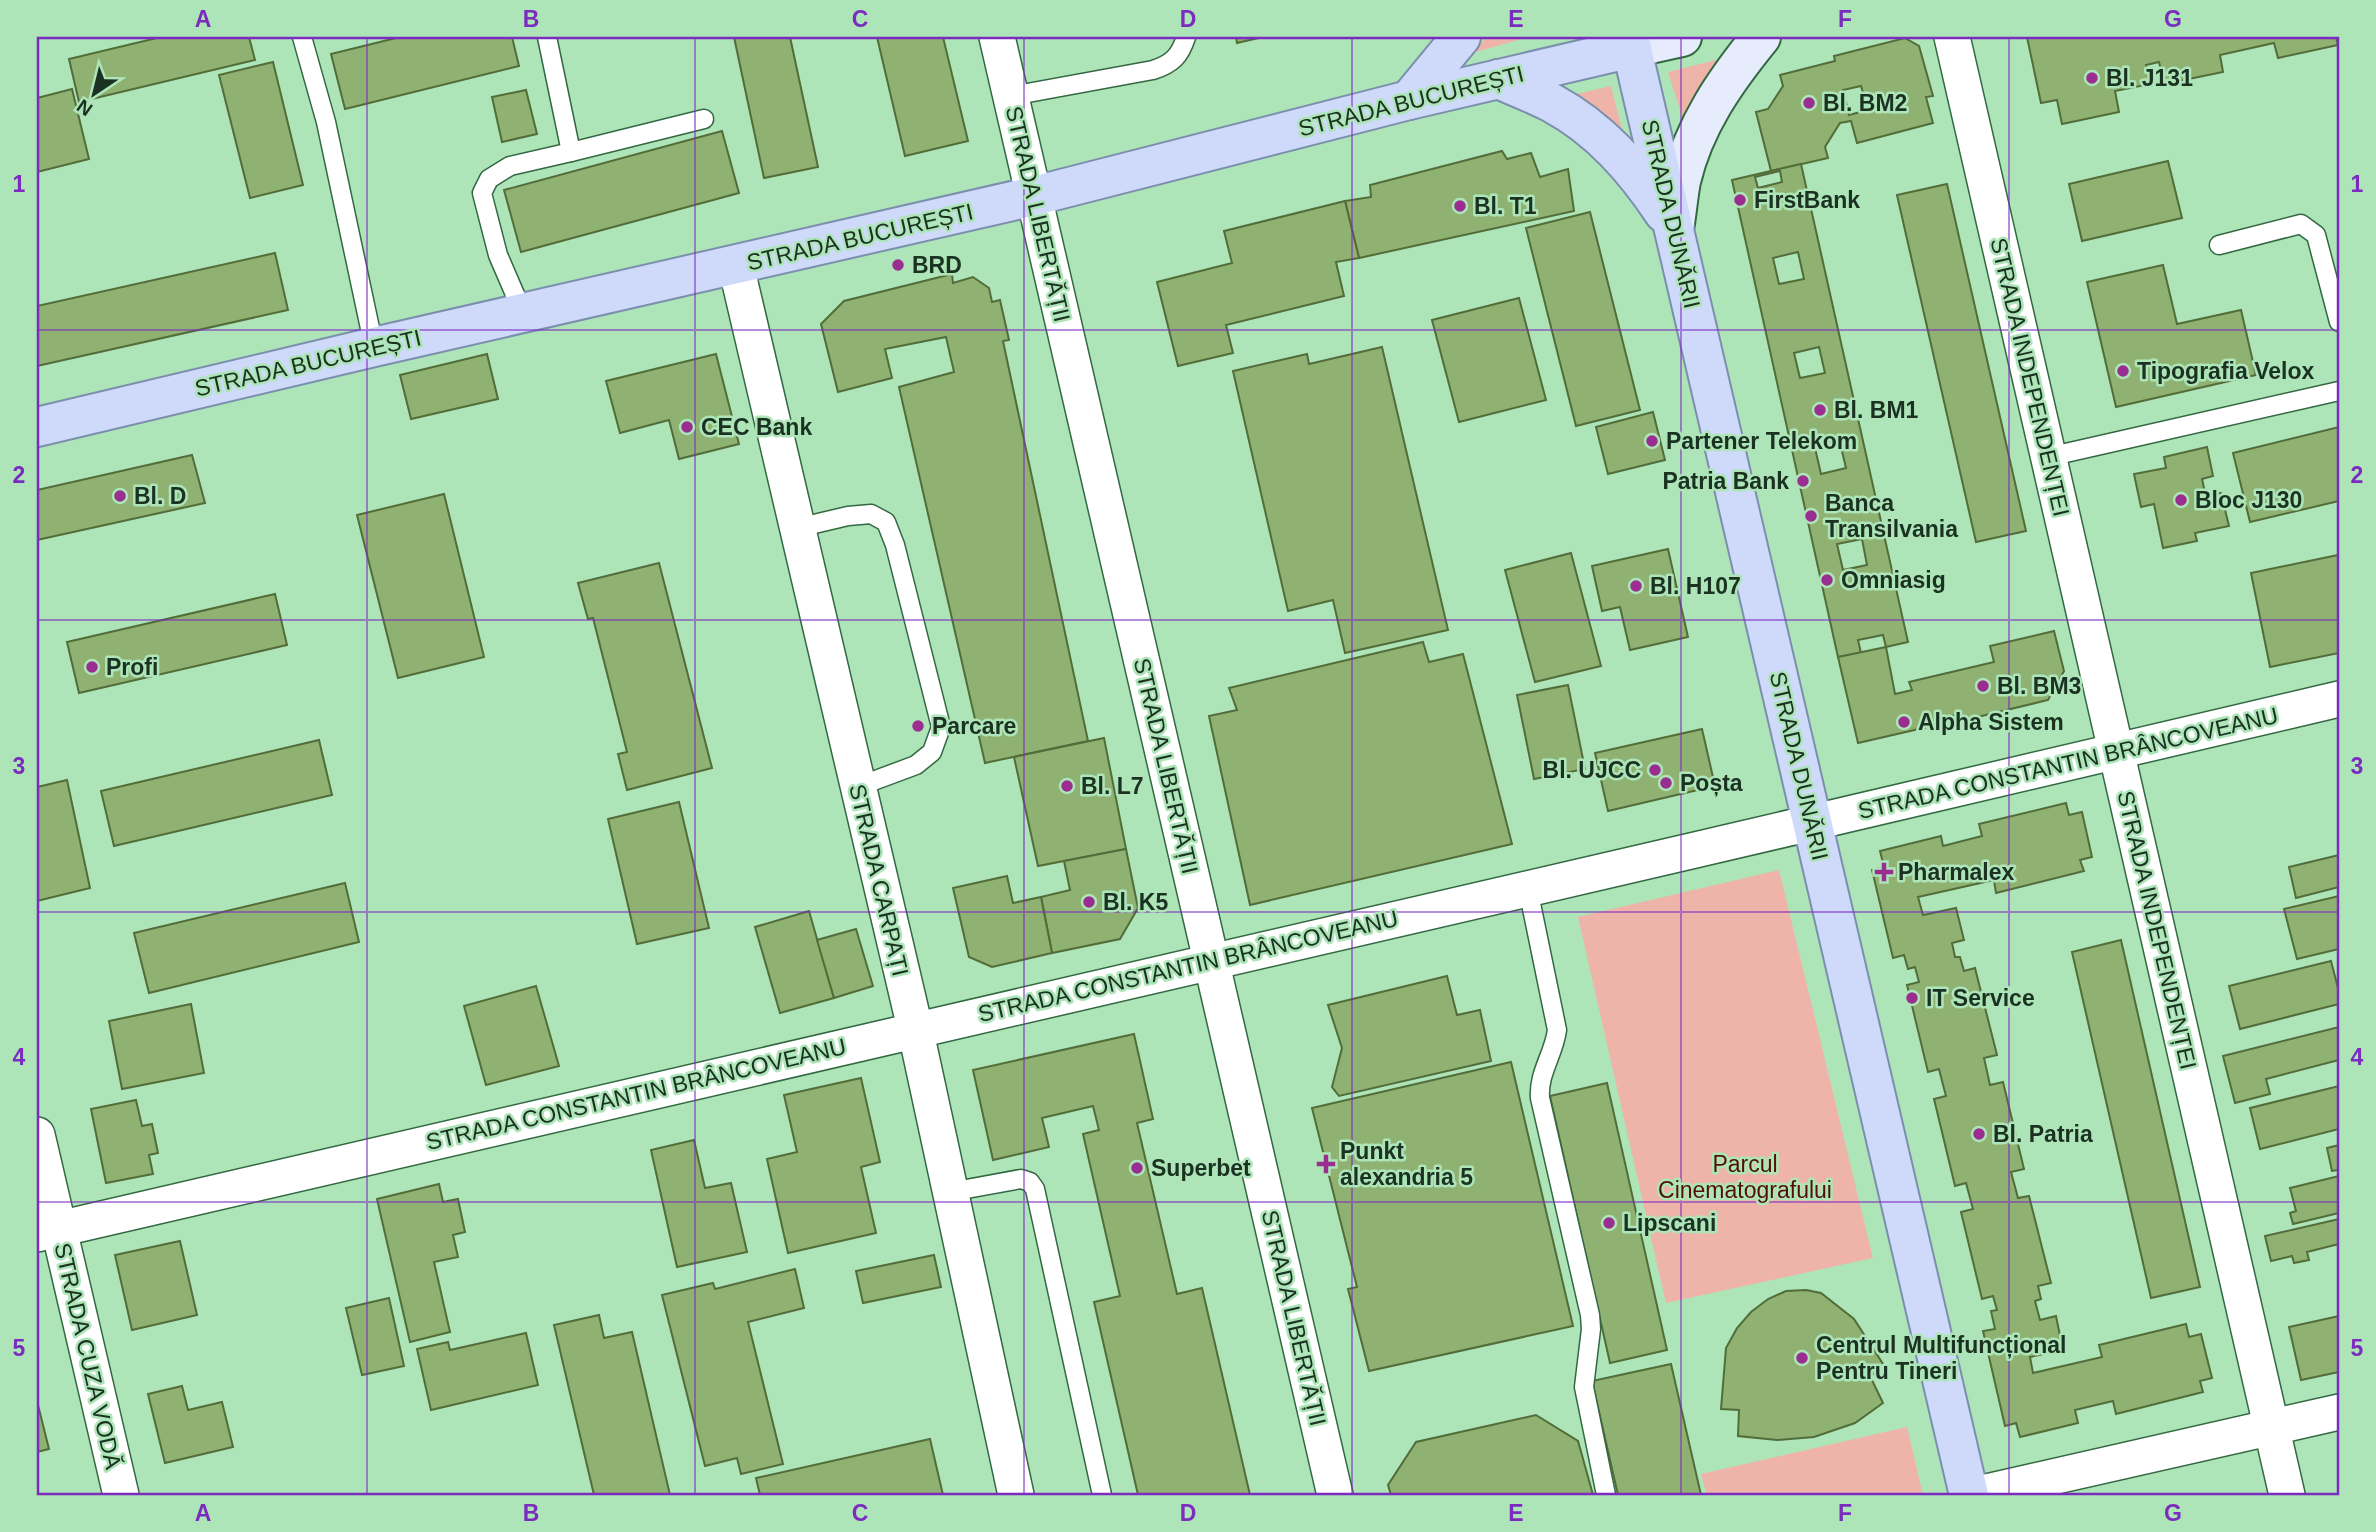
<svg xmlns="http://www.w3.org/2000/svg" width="2376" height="1532" viewBox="0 0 2376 1532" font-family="Arial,sans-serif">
  <rect width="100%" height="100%" fill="#ade5b9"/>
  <g fill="#efb4a9">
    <polygon points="1487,37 1529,37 1472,53"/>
    <polygon points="1728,57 1689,138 1668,72"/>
    <polygon points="1611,86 1623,133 1568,96"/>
    <polygon points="1779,870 1873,1258 1666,1303 1578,917"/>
    <polygon points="1907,1427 1923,1495 1707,1495 1701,1474"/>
  </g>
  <g fill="#8fb172" stroke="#526d39" stroke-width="2" fill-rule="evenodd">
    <polygon points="161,37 249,37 255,60 79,102 69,59"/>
    <polygon points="400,37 512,37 519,66 345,109 331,54"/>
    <polygon points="734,37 790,37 818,167 764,178"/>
    <polygon points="877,37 943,37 968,141 905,156"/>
    <polygon points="1236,37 1263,37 1237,43"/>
    <polygon points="2027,37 2336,37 2338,45 2278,58 2274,43 2220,55 2223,72 2164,84 2159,62 2146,65 2150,84 2115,91 2119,112 2062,124 2057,100 2041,103"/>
    <path d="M1905,38L1919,46L1933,96L1926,97L1933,123L1857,143L1851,121L1840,123L1825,147L1828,158L1771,171L1756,112L1768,109L1783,86L1780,75L1835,61L1834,56ZM1861,86L1868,110L1849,115L1843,90Z"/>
    <polygon points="273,62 303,185 250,198 219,75"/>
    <polygon points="72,89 89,159 37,172 37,98"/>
    <polygon points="526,90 537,134 502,142 492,97"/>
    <polygon points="722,131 739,193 521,252 504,190"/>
    <polygon points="1502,151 1507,159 1531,153 1540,177 1568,169 1574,211 1359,258 1345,201 1371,197 1370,185"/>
    <polygon points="2168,161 2182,218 2082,241 2069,184"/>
    <path d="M1801,164L1908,642L1886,647L1883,635L1858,640L1861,653L1838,657L1732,180ZM1780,171L1782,182L1758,188L1755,177ZM1798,252L1804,279L1779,284L1773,258ZM1819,347L1825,373L1800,378L1794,353ZM1840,443L1846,468L1821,474L1815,448ZM1862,539L1867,565L1843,570L1837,544Z"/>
    <polygon points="1947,184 2026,531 1976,542 1897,195"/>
    <polygon points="1345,201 1359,258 1336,262 1344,296 1226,325 1233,353 1178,366 1157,282 1232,263 1224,231"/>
    <polygon points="1590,212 1640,410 1576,426 1526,228"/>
    <polygon points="275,253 288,310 37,366 37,306"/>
    <polygon points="2163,265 2177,324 2241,310 2256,375 2116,407 2087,282"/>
    <polygon points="952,274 953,283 973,277 989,288 992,302 1000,300 1009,340 1003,341 1088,741 985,763 899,387 954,372 946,337 885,349 892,378 838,392 821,324 844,301"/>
    <polygon points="1519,298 1546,400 1459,422 1432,320"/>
    <polygon points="1382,347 1448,630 1345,653 1333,600 1288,611 1233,371 1307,354 1309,364"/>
    <polygon points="487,354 498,399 411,419 400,375"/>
    <polygon points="716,354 739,444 679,459 669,420 620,433 606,381"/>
    <polygon points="1653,412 1665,460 1608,474 1596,427"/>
    <polygon points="2339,427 2339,501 2250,522 2233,453"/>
    <polygon points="2207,447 2213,476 2202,479 2206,497 2221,493 2229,526 2195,533 2197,541 2163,548 2154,504 2141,507 2134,474 2166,468 2164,457"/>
    <polygon points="192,455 205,503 37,540 37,490"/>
    <polygon points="444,494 484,657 398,678 357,515"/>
    <polygon points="1668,549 1688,637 1630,650 1620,607 1602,611 1592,566"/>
    <polygon points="1571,553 1601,666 1535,682 1505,570"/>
    <polygon points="2338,555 2339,653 2270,667 2251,573"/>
    <polygon points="659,563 712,768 627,790 618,754 627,752 593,618 588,619 578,583"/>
    <polygon points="275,594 287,645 79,693 67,642"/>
    <polygon points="2054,631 2064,671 2048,700 1957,722 1956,715 1931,721 1932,726 1858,743 1838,657 1886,647 1895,694 1912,690 1909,682 1994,662 1990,646"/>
    <polygon points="1423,642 1429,662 1463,654 1512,844 1250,905 1209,716 1237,710 1229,688"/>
    <polygon points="1568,685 1585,769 1534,779 1517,695"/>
    <polygon points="1702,729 1715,786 1608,811 1595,753"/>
    <polygon points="1104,738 1126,849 1038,866 1014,757"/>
    <polygon points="319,740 332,795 114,846 101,791"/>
    <polygon points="67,780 90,888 37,901 37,787"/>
    <polygon points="679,802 709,928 637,944 608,819"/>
    <polygon points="2066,803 2069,815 2082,812 2092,857 2080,860 2084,871 1996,893 1994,880 1918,897 1923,915 1956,908 1964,940 1952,943 1955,957 1960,957 1964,971 1975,968 1997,1055 1984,1058 1990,1085 2003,1082 2024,1169 2011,1172 2018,1198 2029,1196 2051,1283 2038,1286 2041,1299 2035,1301 2040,1320 2056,1316 2063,1350 2030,1357 2033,1373 2102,1357 2099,1345 2186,1324 2189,1337 2201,1334 2212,1378 2200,1381 2203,1392 2116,1414 2113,1401 2075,1410 2078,1423 2020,1437 2016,1423 2005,1426 1983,1331 1995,1329 1991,1311 1997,1310 1993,1296 1982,1299 1961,1212 1973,1209 1966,1183 1955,1186 1934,1099 1946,1096 1942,1081 1939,1069 1928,1072 1907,985 1919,982 1915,967 1908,969 1904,955 1893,958 1872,870 1884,867 1880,851 1941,836 1943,846 1982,836 1979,824"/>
    <polygon points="1126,849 1138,908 1120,939 1052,953 1041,897 1070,890 1064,861"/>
    <polygon points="2339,855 2339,887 2296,898 2289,867"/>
    <polygon points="1007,876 1013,903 1041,897 1052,953 992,967 969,957 953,888"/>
    <polygon points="345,883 359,942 149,993 134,933"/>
    <polygon points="2339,896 2339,949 2297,959 2284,909"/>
    <polygon points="809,911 834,998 780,1013 755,927"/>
    <polygon points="856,929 873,986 834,998 817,940"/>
    <polygon points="2121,940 2200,1287 2151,1298 2072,952"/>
    <polygon points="2331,961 2339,992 2339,1004 2240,1029 2229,986"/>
    <polygon points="1447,976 1457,1015 1480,1010 1491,1061 1339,1096 1332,1087 1342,1048 1328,1005"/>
    <polygon points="536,986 559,1066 486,1085 464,1006"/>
    <polygon points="191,1004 204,1073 122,1089 109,1021"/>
    <polygon points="2339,1027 2339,1060 2266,1079 2270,1094 2235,1103 2223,1056"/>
    <polygon points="1134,1034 1153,1119 1137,1123 1177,1294 1202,1288 1250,1495 1138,1495 1094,1302 1120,1296 1083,1134 1099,1130 1093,1106 1042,1118 1049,1147 993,1160 973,1070"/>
    <polygon points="1511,1062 1573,1326 1369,1371 1348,1289 1357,1287 1312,1108"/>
    <polygon points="861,1078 880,1162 861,1167 876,1233 788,1253 767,1159 797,1152 784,1095"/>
    <polygon points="1607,1083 1667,1350 1610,1363 1550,1096"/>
    <polygon points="2339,1086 2339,1129 2260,1149 2250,1108"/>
    <polygon points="136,1100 142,1126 152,1124 158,1153 149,1155 153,1174 106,1183 91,1109"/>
    <polygon points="694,1140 705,1188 731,1183 747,1252 677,1267 651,1150"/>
    <polygon points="2339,1145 2339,1170 2332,1171 2327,1148"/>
    <polygon points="2339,1176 2339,1213 2293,1224 2290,1213 2296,1211 2290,1188"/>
    <polygon points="439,1184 443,1202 458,1199 465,1232 453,1235 458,1257 434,1262 450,1332 410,1342 377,1199"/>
    <polygon points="2339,1219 2339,1244 2307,1252 2309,1260 2294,1263 2292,1256 2271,1261 2265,1236"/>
    <polygon points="180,1241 197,1315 132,1330 115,1255"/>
    <polygon points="934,1255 941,1287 863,1303 856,1271"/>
    <polygon points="795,1269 804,1308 748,1322 783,1464 741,1474 737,1458 705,1466 662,1295 713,1283 715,1289"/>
    <polygon points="1806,1290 1821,1293 1854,1319 1885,1367 1870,1376 1883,1403 1855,1423 1814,1437 1777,1440 1738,1436 1739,1410 1721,1409 1726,1348 1737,1328 1751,1312 1768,1299 1786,1291"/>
    <polygon points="389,1298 404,1366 362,1375 346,1308"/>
    <polygon points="599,1315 604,1338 632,1332 670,1495 594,1495 554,1325"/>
    <polygon points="2339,1316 2339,1372 2301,1380 2289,1327"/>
    <polygon points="526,1333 538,1385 431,1410 417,1349 448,1342 450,1350"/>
    <polygon points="1671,1364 1701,1495 1618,1495 1592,1381"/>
    <polygon points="182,1386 188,1410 222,1402 233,1447 165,1463 148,1394"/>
    <polygon points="37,1401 49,1449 37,1452"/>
    <polygon points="1536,1415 1578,1441 1593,1495 1391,1495 1388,1485 1416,1442"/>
    <polygon points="930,1439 943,1495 760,1495 756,1478"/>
  </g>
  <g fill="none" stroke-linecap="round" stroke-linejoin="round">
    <g stroke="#336842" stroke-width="21">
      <g id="lane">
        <polyline points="302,37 326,122 374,347"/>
        <polyline points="547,37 571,152 704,119"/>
        <path d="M1011,96L1153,70C1172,64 1180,56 1186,37"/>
        <polyline points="2219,245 2301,224 2316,235 2339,322"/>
        <polyline points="523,313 498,255 482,193 489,179 510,166 571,152"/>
        <polyline points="2048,457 2339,391"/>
        <polyline points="797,528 848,516 871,514 886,522 895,545 941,727 932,752 916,765 857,787"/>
        <path d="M1528,889L1557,1030C1554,1054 1538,1073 1540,1098L1590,1315L1591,1329L1584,1387L1606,1495"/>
        <polyline points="950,1192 1021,1179 1030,1182 1035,1189 1102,1495"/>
      </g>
    </g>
    <g stroke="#336842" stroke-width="38">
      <g id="street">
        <polyline points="997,37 1335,1495"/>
        <polyline points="1952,37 2287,1495"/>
        <polyline points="736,266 915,1028 1016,1495"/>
        <polyline points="37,1135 121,1495"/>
        <path d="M37,1234C803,1049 1573,883 2339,699"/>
        <polyline points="1973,1495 2339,1412"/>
      </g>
    </g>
    <g stroke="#336842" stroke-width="42">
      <g id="secondary">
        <polyline points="1632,48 1682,37"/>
        <path d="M1674,229C1677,213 1678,197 1681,181C1694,125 1726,80 1761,37"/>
      </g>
    </g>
    <g stroke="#7b8fad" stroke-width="42">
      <g id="primary">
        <polyline points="1629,37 1969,1495"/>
        <path d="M1498,79C1516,87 1535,94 1552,103C1600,129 1634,168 1664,213"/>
        <polyline points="1409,100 1461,37"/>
        <polyline points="37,427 374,347 1034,196 1409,100 1632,48"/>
      </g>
    </g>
    <use href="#lane" stroke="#fff" stroke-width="18"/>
    <use href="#street" stroke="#fff" stroke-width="35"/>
    <use href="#secondary" stroke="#e7ecfd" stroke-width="38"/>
    <use href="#primary" stroke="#cfdafb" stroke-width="38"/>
  </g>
  <path fill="none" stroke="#7b2cbf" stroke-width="2" stroke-opacity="0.55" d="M367,37V1495M695,37V1495M1024,37V1495M1352,37V1495M1681,37V1495M2009,37V1495M37,330H2339M37,620H2339M37,912H2339M37,1202H2339"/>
  <g fill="#992e90" stroke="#ade5b9" stroke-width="2.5">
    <circle cx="2092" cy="78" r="7"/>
    <circle cx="1809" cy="103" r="7"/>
    <circle cx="1740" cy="200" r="7"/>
    <circle cx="1460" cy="206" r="7"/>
    <circle cx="898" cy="265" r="7"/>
    <circle cx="2123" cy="371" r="7"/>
    <circle cx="1820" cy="410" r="7"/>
    <circle cx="687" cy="427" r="7"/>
    <circle cx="1652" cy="441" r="7"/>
    <circle cx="1803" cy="481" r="7"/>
    <circle cx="120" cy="496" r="7"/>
    <circle cx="2181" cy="500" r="7"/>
    <circle cx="1811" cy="516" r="7"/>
    <circle cx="1827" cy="580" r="7"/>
    <circle cx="1636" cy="586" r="7"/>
    <circle cx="92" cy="667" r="7"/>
    <circle cx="1983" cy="686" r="7"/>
    <circle cx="1904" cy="722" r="7"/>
    <circle cx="918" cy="726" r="7"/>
    <circle cx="1655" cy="770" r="7"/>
    <circle cx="1666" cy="783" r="7"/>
    <circle cx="1067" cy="786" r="7"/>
    <path d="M1880.5 861.5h7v7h7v7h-7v7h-7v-7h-7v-7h7z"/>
    <circle cx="1089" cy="902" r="7"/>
    <circle cx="1912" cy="998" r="7"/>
    <circle cx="1979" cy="1134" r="7"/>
    <path d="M1322.5 1153.5h7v7h7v7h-7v7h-7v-7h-7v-7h7z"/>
    <circle cx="1137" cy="1168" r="7"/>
    <circle cx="1609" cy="1223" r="7"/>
    <circle cx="1802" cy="1358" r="7"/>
  </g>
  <g text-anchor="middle" stroke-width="5" stroke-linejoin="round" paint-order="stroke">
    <g font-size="23" font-weight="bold" fill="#1b3121" stroke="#ade5b9" text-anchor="start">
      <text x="2106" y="86">Bl. J131</text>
      <text x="1823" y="111">Bl. BM2</text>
      <text x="1754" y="208">FirstBank</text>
      <text x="1474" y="214">Bl. T1</text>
      <text x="912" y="273">BRD</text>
      <text x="2137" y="379">Tipografia Velox</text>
      <text x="1834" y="418">Bl. BM1</text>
      <text x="701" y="435">CEC Bank</text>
      <text x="1666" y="449">Partener Telekom</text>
      <text x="1789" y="489" text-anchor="end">Patria Bank</text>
      <text x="134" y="504">Bl. D</text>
      <text x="2195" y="508">Bloc J130</text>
      <text x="1825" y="511">Banca<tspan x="1825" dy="26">Transilvania</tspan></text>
      <text x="1841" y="588">Omniasig</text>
      <text x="1650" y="594">Bl. H107</text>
      <text x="106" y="675">Profi</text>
      <text x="1997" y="694">Bl. BM3</text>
      <text x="1918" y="730">Alpha Sistem</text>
      <text x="932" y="734">Parcare</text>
      <text x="1641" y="778" text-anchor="end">Bl. UJCC</text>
      <text x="1680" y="791">Poșta</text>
      <text x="1081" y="794">Bl. L7</text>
      <text x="1898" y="880">Pharmalex</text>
      <text x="1103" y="910">Bl. K5</text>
      <text x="1926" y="1006">IT Service</text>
      <text x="1993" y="1142">Bl. Patria</text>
      <text x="1340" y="1159">Punkt<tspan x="1340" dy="26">alexandria 5</tspan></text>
      <text x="1151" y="1176">Superbet</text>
      <text x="1623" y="1231">Lipscani</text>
      <text x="1816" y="1353">Centrul Multifuncțional<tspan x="1816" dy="26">Pentru Tineri</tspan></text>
    </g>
    <g font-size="23" fill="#1b3121" stroke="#ade5b9">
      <text transform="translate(1411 101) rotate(-14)" y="8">STRADA BUCUREȘTI</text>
      <text transform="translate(1038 214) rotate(77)" y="8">STRADA LIBERTĂȚII</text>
      <text transform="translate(1671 214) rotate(77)" y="8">STRADA DUNĂRII</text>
      <text transform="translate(860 237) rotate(-13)" y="8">STRADA BUCUREȘTI</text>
      <text transform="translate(308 363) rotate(-13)" y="8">STRADA BUCUREȘTI</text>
      <text transform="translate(2030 377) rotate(77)" y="8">STRADA INDEPENDENȚEI</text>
      <text transform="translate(2068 763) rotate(-13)" y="8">STRADA CONSTANTIN BRÂNCOVEANU</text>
      <text transform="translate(1166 766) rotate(77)" y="8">STRADA LIBERTĂȚII</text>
      <text transform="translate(1799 766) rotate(77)" y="8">STRADA DUNĂRII</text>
      <text transform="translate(879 880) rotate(77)" y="8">STRADA CARPAȚI</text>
      <text transform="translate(2157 930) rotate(77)" y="8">STRADA INDEPENDENȚEI</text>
      <text transform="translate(1188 966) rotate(-13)" y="8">STRADA CONSTANTIN BRÂNCOVEANU</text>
      <text transform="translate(636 1094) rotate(-13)" y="8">STRADA CONSTANTIN BRÂNCOVEANU</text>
      <text transform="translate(1294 1318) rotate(77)" y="8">STRADA LIBERTĂȚII</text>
      <text transform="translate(88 1356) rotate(77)" y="8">STRADA CUZA VODĂ</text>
    </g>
    <g font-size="23" fill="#531007" stroke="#ade5b9">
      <text x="1745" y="1172">Parcul<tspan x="1745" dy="26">Cinematografului</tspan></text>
    </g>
  </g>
  <rect width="2376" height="1532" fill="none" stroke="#ade5b9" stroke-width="77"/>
  <g transform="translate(94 94) rotate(215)" stroke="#ade5b9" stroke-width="5" paint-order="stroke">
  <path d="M0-5L12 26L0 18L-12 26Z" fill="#1b3121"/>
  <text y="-10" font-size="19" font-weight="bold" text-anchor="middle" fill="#1b3121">N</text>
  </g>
  <rect x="38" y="38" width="2300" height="1456" fill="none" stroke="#7b2cbf" stroke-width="2.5"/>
  <g font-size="23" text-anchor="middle" font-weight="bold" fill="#7b2cbf">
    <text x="203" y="27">A</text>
    <text x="531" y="27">B</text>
    <text x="860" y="27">C</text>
    <text x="1188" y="27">D</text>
    <text x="1516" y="27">E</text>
    <text x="1845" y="27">F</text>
    <text x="2173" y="27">G</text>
    <text x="19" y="192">1</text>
    <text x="2357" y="192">1</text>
    <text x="19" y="483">2</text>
    <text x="2357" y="483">2</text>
    <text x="19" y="774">3</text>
    <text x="2357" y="774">3</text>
    <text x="19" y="1065">4</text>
    <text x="2357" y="1065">4</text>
    <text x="19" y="1356">5</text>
    <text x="2357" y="1356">5</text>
    <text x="203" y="1521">A</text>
    <text x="531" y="1521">B</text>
    <text x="860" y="1521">C</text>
    <text x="1188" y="1521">D</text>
    <text x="1516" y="1521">E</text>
    <text x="1845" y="1521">F</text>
    <text x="2173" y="1521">G</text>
  </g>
</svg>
